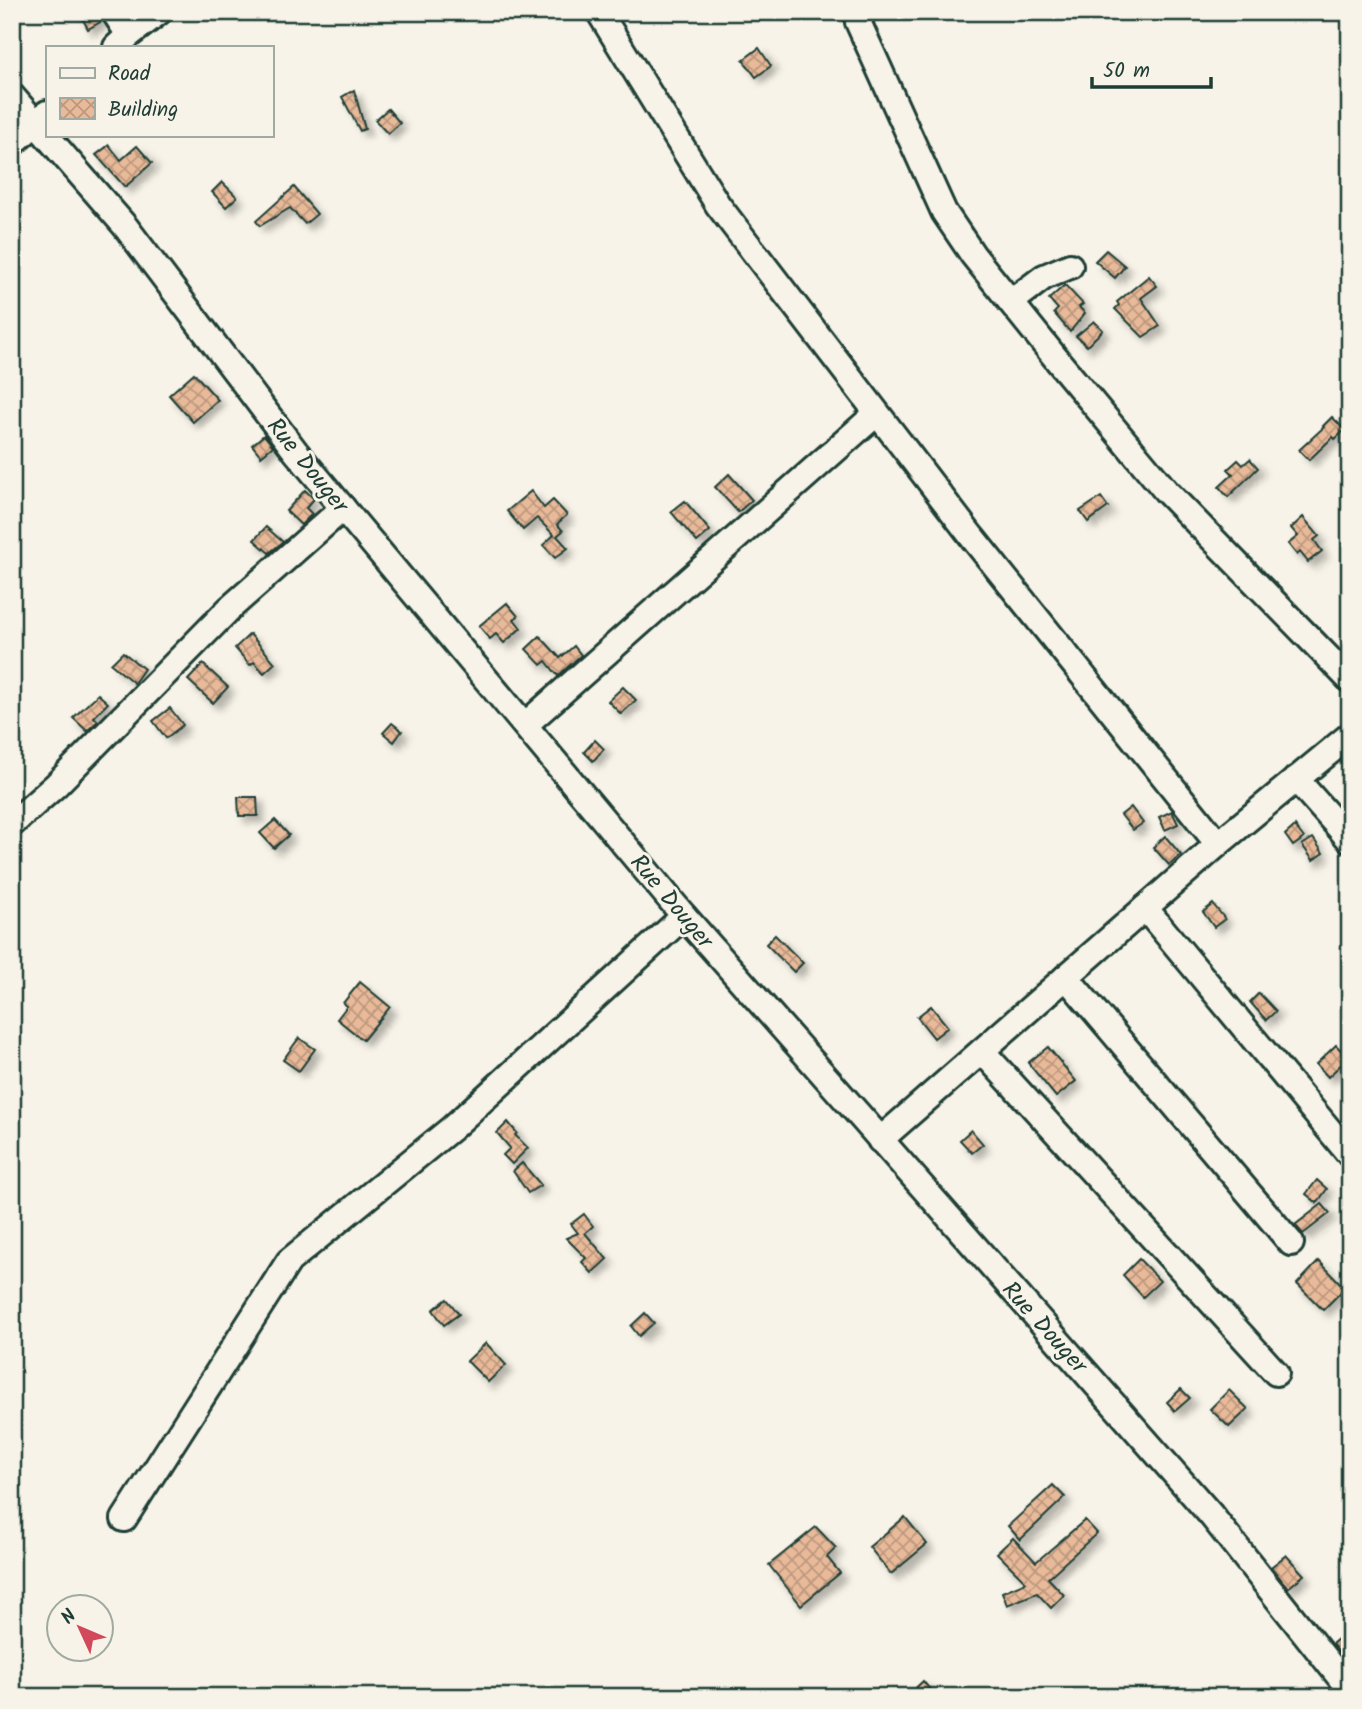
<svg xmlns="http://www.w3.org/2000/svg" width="1362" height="1709" viewBox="0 0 1362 1709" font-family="Kalam,sans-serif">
  <defs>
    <pattern id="building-cross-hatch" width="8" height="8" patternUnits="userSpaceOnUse" patternTransform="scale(1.75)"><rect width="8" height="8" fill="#e9ba99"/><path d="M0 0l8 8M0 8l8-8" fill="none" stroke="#bc987e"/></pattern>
    <filter id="shadow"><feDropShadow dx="6" dy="6" stdDeviation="3.5" flood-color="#0004"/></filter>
  </defs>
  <rect width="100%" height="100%" fill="#f7f3e8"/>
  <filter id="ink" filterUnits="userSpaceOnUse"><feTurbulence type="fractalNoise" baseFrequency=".0143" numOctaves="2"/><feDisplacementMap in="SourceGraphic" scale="14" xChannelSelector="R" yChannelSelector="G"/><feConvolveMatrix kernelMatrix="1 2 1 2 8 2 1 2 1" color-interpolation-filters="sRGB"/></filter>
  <g filter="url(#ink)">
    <g fill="url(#building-cross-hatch)" stroke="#1f3d34" stroke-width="2" filter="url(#shadow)">
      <polygon points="79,12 99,12 102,21 88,29"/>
      <polygon points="759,48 771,66 756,77 743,60"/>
      <polygon points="354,90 365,129 360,131 342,97"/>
      <polygon points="388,109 400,123 388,134 375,120"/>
      <polygon points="109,145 121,160 137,146 152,163 125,187 96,155"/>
      <polygon points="222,182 237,197 226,207 212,192"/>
      <polygon points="294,187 317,214 305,224 290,208 260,226 256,221"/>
      <polygon points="1106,250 1125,266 1115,278 1095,261"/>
      <polygon points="1149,276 1157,286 1141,298 1160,326 1143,337 1115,309 1119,305 1117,302"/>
      <polygon points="1065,285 1083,304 1079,307 1085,313 1070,332 1054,313 1058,309 1049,299"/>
      <polygon points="1094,321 1103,330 1087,346 1076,336"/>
      <polygon points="194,373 218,400 193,422 169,395"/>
      <polygon points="1332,417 1345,430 1335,439 1333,437 1309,460 1299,450 1324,427 1323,426"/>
      <polygon points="264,435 273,446 261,456 252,445"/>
      <polygon points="1250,459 1258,468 1228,497 1219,487 1233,474 1228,469 1238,460 1243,465"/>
      <polygon points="729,474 752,500 738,512 715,487"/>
      <polygon points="305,490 314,499 306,508 312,514 301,525 286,511"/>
      <polygon points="531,491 544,508 553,500 567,515 557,524 563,531 557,536 568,548 555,558 543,545 554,535 537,518 523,530 507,511"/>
      <polygon points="1101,497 1108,507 1088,522 1080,511"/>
      <polygon points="685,501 710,531 697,542 671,512"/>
      <polygon points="1303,517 1319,536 1314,540 1322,551 1308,562 1300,552 1297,555 1288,544 1298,536 1291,528"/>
      <polygon points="266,527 283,542 269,553 254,540"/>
      <polygon points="507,603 518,616 514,619 521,628 504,643 496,634 490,639 479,626"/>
      <polygon points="250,634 275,663 264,673 254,662 250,665 235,648"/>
      <polygon points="540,636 560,658 574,646 581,655 558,676 546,661 541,665 526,649"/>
      <polygon points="123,652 144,669 134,683 111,664"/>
      <polygon points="203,664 228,687 213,703 188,680"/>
      <polygon points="623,687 636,700 621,714 608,701"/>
      <polygon points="98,694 108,703 94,717 98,721 87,731 73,718"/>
      <polygon points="170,708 183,725 166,738 153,721"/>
      <polygon points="392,723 402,731 394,742 383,733"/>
      <polygon points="595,740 604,749 593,761 584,752"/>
      <polygon points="238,797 257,797 258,816 239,816"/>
      <polygon points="1131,807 1143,823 1133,830 1121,815"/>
      <polygon points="1172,811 1178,824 1165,830 1159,817"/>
      <polygon points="275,820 289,835 274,848 260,833"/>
      <polygon points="1295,826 1304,838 1293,846 1285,835"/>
      <polygon points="1165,836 1181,855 1169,865 1153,847"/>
      <polygon points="1313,838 1323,853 1313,860 1302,845"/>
      <polygon points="1213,904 1225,919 1214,927 1203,912"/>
      <polygon points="775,935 803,963 794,972 766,944"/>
      <polygon points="360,982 390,1007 363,1040 337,1019 347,1006 343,1003"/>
      <polygon points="1259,993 1276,1011 1266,1020 1250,1002"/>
      <polygon points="931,1006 948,1027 934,1038 917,1017"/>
      <polygon points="299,1038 315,1049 299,1071 283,1060"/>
      <polygon points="1336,1045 1348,1058 1328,1077 1316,1064"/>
      <polygon points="1048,1047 1076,1081 1056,1097 1028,1063"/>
      <polygon points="508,1122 517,1133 515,1135 528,1148 512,1164 503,1155 510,1148 497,1133"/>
      <polygon points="971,1130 983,1144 972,1153 960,1140"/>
      <polygon points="522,1163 541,1185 528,1193 513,1171"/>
      <polygon points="1317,1180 1327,1189 1317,1203 1306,1194"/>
      <polygon points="1322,1204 1330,1213 1303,1234 1295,1225"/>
      <polygon points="584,1214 593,1226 585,1233 607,1259 592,1273 582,1262 586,1258 566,1238 578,1233 571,1224"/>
      <polygon points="1139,1259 1160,1281 1143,1297 1123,1275"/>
      <polygon points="1319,1261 1345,1288 1323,1310 1297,1284"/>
      <polygon points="447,1299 459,1314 444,1325 433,1310"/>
      <polygon points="645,1313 654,1323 639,1336 631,1326"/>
      <polygon points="486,1343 506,1365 488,1382 467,1361"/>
      <polygon points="1181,1389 1190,1398 1175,1411 1167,1402"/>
      <polygon points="1229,1390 1248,1409 1229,1427 1210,1409"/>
      <polygon points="1053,1485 1065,1497 1020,1540 1008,1526"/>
      <polygon points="905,1517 927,1544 891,1574 869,1547"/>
      <polygon points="1085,1520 1097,1533 1048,1578 1064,1595 1051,1608 1037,1593 1007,1605 1002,1592 1026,1582 997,1553 1013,1538 1036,1562"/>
      <polygon points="816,1527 836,1548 827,1557 840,1573 801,1605 769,1565"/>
      <polygon points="1286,1555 1304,1575 1288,1588 1271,1567"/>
      <polygon points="1350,1629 1350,1666 1332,1644"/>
      <polygon points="923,1681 936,1697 906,1697"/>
    </g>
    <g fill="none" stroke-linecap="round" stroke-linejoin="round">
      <g stroke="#1f3d34" stroke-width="30">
        <g id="minor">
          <polyline points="114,12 129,35"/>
          <polyline points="599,12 718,205 972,537 1218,844"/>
          <polyline points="864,12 858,22 944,212 973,255 1058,361 1166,491 1350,680"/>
          <polyline points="116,47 129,35 159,12"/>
          <polyline points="12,96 125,226 296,452 684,916 1211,1515 1350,1690"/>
          <polyline points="12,144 47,113"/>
          <polyline points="1011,302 1044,277 1070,266"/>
          <polyline points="525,725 876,414"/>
          <polyline points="1296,779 1350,840"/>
          <polyline points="12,824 56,785 229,609 343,508"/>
          <polyline points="1145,908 1350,1155"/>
          <polyline points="1066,977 1291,1243"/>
          <polyline points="982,1051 1276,1373"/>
          <polyline points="880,1140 1218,844 1350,735"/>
          <polyline points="124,1519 289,1261 452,1128 684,916"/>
        </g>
      </g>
      <use href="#minor" stroke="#f7f3e8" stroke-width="24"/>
    </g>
  </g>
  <g text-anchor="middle" stroke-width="6" stroke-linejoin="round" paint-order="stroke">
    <g font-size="24" fill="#1f3d34" stroke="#f7f3e8">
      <text transform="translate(308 465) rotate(51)" y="8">Rue Douger</text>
      <text transform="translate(672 901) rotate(50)" y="8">Rue Douger</text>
      <text transform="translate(1045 1327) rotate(48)" y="8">Rue Douger</text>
    </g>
  </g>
  <rect width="1362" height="1709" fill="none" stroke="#f7f3e8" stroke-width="42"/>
  <rect x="21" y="21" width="1320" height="1667" fill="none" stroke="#1f3d34" stroke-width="2.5" filter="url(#ink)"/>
  <rect x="46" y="46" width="228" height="91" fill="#f7f3e8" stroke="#a1aaa0" stroke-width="2"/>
  <rect x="60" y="68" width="35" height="10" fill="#f7f3e8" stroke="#a1aaa0" stroke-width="2"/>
  <text x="108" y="80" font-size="21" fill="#1f3d34">Road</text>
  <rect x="60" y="98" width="35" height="21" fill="url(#building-cross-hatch)" stroke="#a1aaa0" stroke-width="2"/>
  <text x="108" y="116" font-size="21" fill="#1f3d34">Building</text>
  <g transform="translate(80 1628) rotate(314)"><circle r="33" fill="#f7f3e8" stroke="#a1aaa0" stroke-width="2"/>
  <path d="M0-5L12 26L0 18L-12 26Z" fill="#d1495b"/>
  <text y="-10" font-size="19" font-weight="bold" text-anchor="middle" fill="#1f3d34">N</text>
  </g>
  <path d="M1092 77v10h119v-10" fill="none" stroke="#1f3d34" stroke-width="3.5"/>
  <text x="1103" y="77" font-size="21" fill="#1f3d34" stroke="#f7f3e8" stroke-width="5" paint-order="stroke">50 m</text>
</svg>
